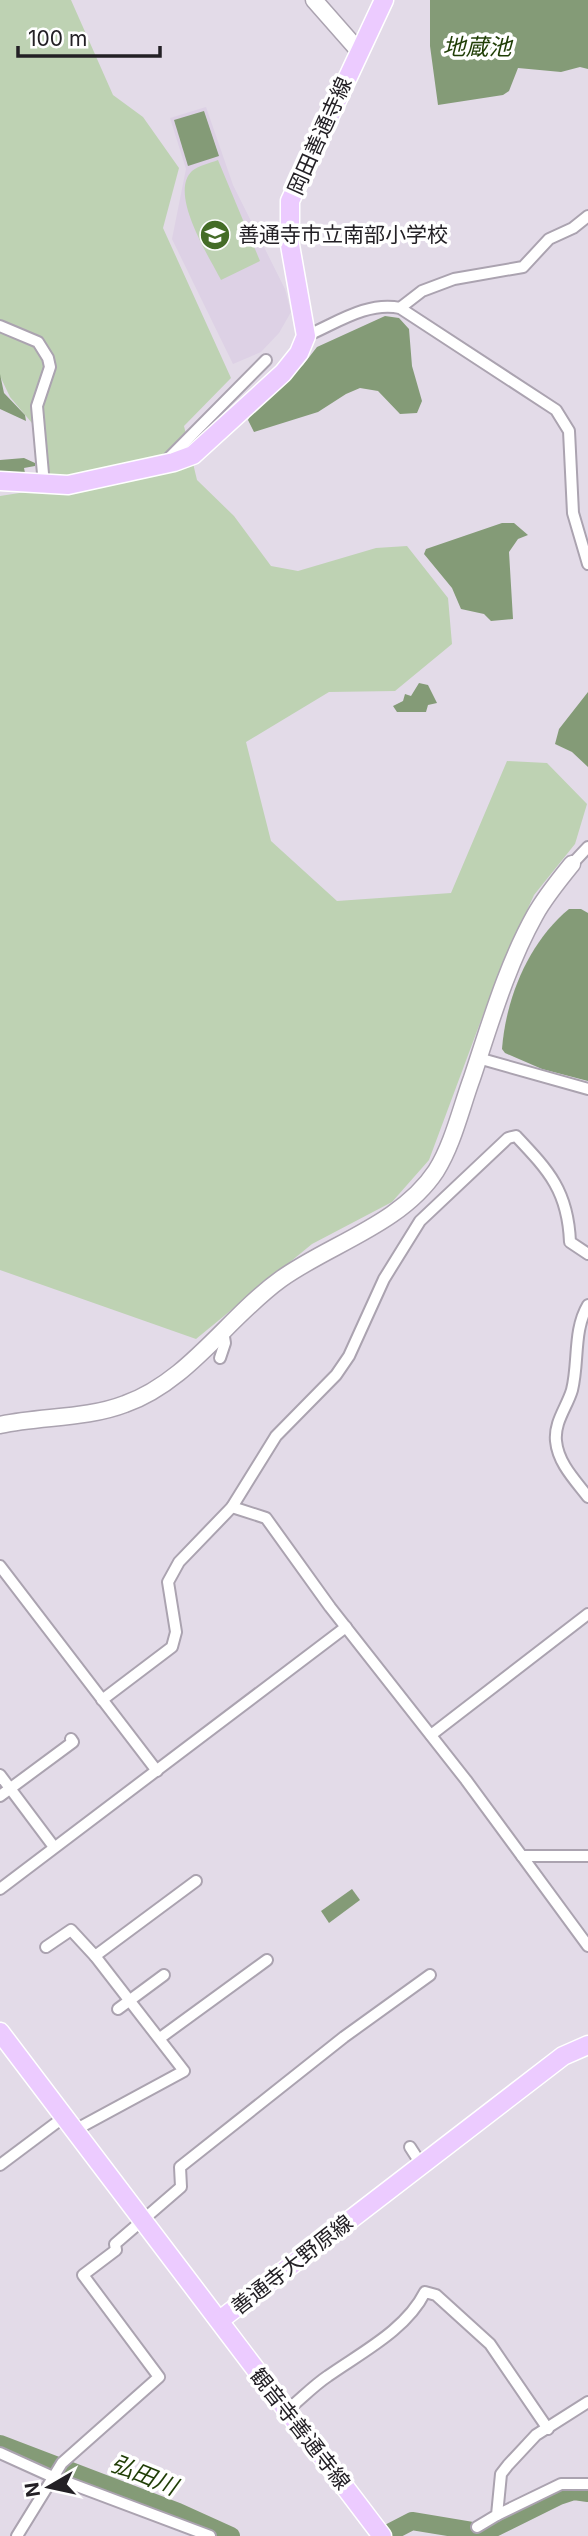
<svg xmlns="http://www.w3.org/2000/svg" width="588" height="2536" viewBox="0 0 588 2536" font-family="Inter,'Noto Sans JP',sans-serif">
  <rect width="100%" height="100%" fill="#e3dbe8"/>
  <polygon fill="#ddd1e5" points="206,107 233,185 285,289 291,312 279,333 261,352 233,364 172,239 186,169 170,118"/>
  <g fill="#bed2b3">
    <polygon points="0,0 71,0 113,95 143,117 179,168 163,228 231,378 184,426 197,480 234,516 271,566 298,571 376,548 407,546 448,598 452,644 395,691 329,692 246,742 271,841 337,901 451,893 507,761 547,763 587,804 575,844 534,895 499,972 429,1160 392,1202 312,1244 196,1339 0,1270 0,496 45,489 37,429 10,397 0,376"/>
    <path d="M218,160L260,261L221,280C210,258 168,194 192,171C198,166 210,163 218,160Z"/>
  </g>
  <g fill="#849b77">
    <polygon points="430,0 588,0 588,69 580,67 561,72 518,68 509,91 503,95 438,105 430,46"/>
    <polygon points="204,111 219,156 188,166 174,120"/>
    <polygon points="385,316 399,318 409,329 412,366 422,401 417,413 400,414 378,391 360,388 346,394 318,412 254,432 248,420 251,413 303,365 317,347"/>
    <polygon points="0,374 4,393 25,415 26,421 0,409"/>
    <polygon points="24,458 35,463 35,466 24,468 25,473 29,474 21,476 0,471 0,460"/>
    <polygon points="502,523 514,523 528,535 518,539 509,552 513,619 491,621 484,614 461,609 452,588 424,554 426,549"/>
    <polygon points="419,683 428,685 437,703 428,705 426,712 397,712 393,706 403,701 405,694 411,696"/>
    <polygon points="588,692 588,767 572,752 555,744 559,729"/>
    <path d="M569,909H581L588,913V1081L542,1069L505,1053L502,1049C506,997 529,942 569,909Z"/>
    <polygon points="352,1889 360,1900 329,1923 321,1911"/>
  </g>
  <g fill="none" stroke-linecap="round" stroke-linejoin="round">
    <g stroke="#849b77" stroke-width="18">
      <polyline points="0,2444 178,2512 231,2536"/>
      <polyline points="383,2536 412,2521 484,2533 559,2496 574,2491 588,2493"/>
    </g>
    <g stroke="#aba3b0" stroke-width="14">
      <g id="street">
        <polyline points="400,308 422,291 454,279 523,267 549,239 573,228 588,216"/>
        <polyline points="0,326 38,342 48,358 50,367 37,406 44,485"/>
        <path d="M306,336C335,324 367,301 400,308L556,410L569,431L573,513L588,564"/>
        <polyline points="167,460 266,360"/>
        <polyline points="572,864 588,847"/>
        <polyline points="478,1058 588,1089"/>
        <path d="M588,1305C573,1330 579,1362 572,1390C567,1407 554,1422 556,1441C558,1463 575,1480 588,1497"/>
        <polyline points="220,1358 225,1343 223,1331"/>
        <polyline points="232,1507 266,1518 330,1607 466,1780 588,1946"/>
        <polyline points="0,1566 157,1771"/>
        <path d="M102,1700L172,1647L176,1632L168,1582L179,1562L232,1507L276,1436L336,1375L349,1356L384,1279L420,1221L508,1138L516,1136C549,1171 568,1191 570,1242L588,1254"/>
        <polyline points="431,1735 588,1614"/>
        <polyline points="0,1775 54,1847"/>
        <polyline points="0,1796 73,1742 71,1739"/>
        <polyline points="522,1856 588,1856"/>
        <polyline points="0,1889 346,1627"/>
        <polyline points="46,1947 71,1930 95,1956 196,1881"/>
        <polyline points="118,2009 164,1975"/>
        <polyline points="160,2038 267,1960"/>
        <polyline points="75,2130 184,2071 95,1956"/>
        <polyline points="410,2147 421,2164"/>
        <polyline points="0,2165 64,2117"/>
        <path d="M286,2411C300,2400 313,2386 328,2376C362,2352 406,2330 425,2292L436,2295L490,2344L548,2429"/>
        <polyline points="0,2453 53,2477 210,2536"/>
        <polyline points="497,2515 561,2484 588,2484"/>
        <polyline points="477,2527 497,2515 501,2474 508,2465 536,2435 588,2402"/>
        <polyline points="17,2536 62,2463 159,2377 83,2275 116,2250 115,2244 181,2187 180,2167 344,2037 430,1975"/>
      </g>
    </g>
    <g stroke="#aba3b0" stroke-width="19">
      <g id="secondary">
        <polyline points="314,0 358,50"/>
        <path d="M0,1425C41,1416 86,1419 125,1404C188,1382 228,1317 281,1279C330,1244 401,1224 436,1171C453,1144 461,1108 472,1078C490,1024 507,965 535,915C545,897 559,880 572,864"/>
      </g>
    </g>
    <g stroke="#fff" stroke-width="21">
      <g id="primary">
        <polyline points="0,481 68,485 174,462 193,455 283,373 299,353 306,336 290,245 290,201 384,0"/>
        <polyline points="0,2032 382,2536"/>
        <polyline points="220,2320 563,2056 588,2045"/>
      </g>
    </g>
    <use href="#street" stroke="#fff" stroke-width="10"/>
    <use href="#secondary" stroke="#fff" stroke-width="16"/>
    <use href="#primary" stroke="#eccbff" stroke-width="18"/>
  </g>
  <defs>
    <g id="school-disc" transform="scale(1.575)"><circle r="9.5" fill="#446c27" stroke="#fff"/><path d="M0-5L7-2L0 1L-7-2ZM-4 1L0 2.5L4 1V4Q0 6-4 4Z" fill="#fff"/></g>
  </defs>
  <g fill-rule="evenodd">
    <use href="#school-disc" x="215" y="235"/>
  </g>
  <g text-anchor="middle" stroke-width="7" stroke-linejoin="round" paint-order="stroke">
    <g font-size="21" fill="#232025" stroke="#fff">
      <text transform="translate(320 136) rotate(-66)" y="7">岡田善通寺線</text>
      <text transform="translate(292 2265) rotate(-38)" y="7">善通寺大野原線</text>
      <text transform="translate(300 2429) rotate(52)" y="7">観音寺善通寺線</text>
    </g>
    <g font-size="21" fill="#232025" stroke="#fff" text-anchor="start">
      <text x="238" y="242">善通寺市立南部小学校</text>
    </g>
    <g font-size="23" font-style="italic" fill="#1f3d05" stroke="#fff">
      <text x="477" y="55">地蔵池</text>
      <text transform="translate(144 2475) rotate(22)" y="8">弘田川</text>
    </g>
  </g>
  <g transform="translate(49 2487) rotate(261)" stroke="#ffffff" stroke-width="5" paint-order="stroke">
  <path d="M0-5L12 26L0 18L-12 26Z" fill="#232025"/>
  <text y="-10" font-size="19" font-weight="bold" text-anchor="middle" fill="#232025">N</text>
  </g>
  <path d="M18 46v10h142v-10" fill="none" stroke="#232025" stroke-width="3.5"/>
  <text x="28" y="46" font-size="21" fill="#232025" stroke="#ffffff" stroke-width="5" paint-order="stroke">100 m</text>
</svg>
